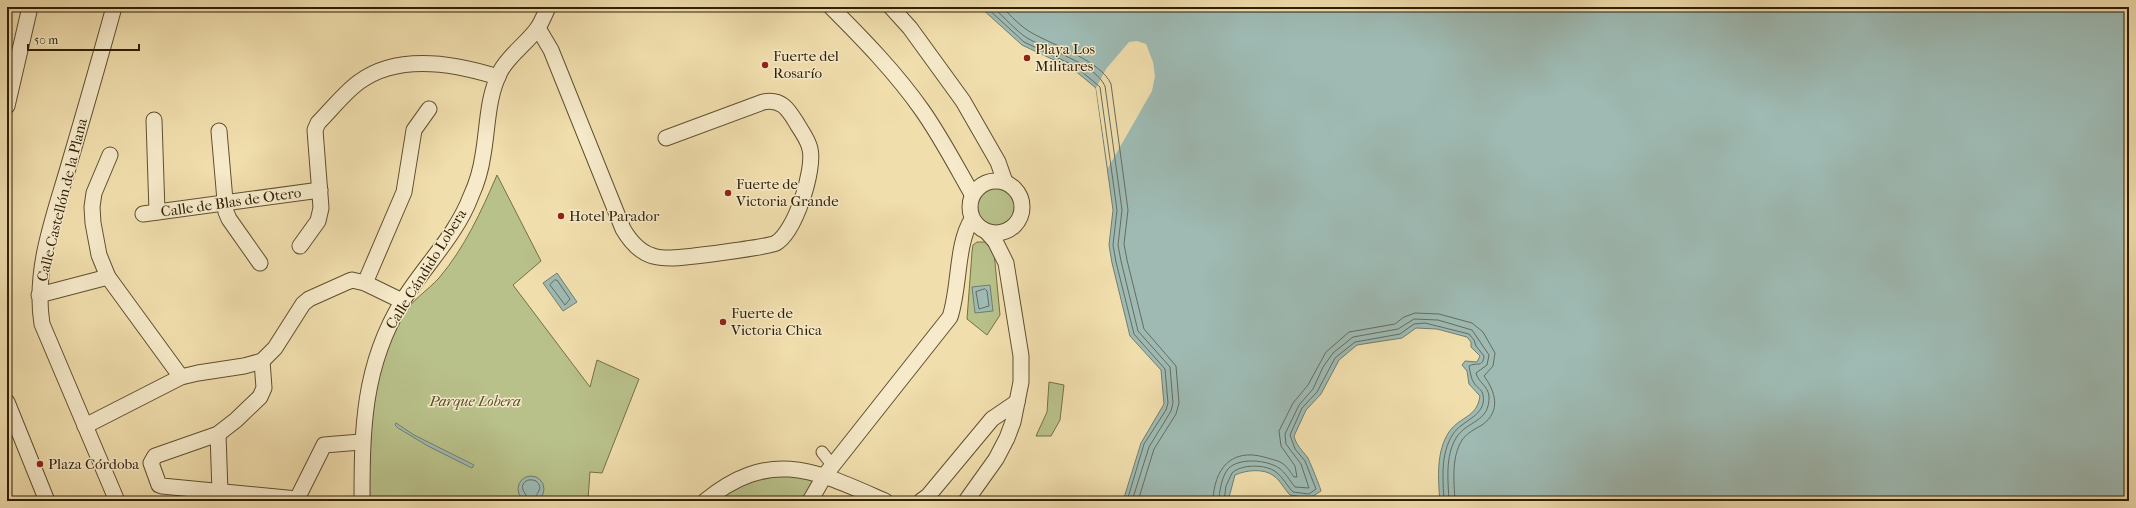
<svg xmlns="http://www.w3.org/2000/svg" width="2136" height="508" viewBox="0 0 2136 508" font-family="'IM FELL French Canon',serif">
  <rect width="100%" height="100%" fill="#f1dead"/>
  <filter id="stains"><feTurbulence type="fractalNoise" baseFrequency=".005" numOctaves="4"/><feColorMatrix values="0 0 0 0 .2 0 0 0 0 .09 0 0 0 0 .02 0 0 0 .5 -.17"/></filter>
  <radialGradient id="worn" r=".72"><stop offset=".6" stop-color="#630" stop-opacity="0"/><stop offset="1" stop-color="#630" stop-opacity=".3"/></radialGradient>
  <g fill="#b9c18a" stroke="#747048">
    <path d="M497,175L541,261L513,285L590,387L597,360L639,379L602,473L590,472L588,499L594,501H369C370,438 370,371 403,315C411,301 428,290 439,278C465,247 481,212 497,175Z"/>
    <circle cx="996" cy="207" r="19"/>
    <polygon points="977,242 985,242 994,252 1000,315 987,335 967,319 972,252 973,245"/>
    <polygon points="1049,382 1064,385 1060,420 1051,436 1036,436 1047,412"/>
    <polygon points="825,475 810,501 705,501 745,477"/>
  </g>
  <g fill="#9ebab3" stroke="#727c6e">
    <path d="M980,7H2129V501H1440C1438,479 1436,451 1449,432C1460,416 1477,418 1480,396L1469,384L1467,371L1462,365L1465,361L1477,362L1480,356L1471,347V342L1467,337L1437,329L1416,328L1402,338L1357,345L1339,360L1321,394L1306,410L1294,436C1296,445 1302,450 1308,458C1309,460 1321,489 1321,491L1310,498L1290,495C1285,490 1280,480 1274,476C1264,468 1246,470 1235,475L1228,501H1123L1141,443L1164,404L1161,370L1130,336L1112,263L1109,245L1113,210L1096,88L1073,69L1022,45Z"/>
    <polygon points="557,273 577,302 563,311 543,283"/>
    <polygon points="990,285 993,311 975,313 972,287"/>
    <polygon points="396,423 414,435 474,465 472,468 428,446 398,428 395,425"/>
    <circle cx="531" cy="489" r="13"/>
  </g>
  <polygon fill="#f1dead" points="1137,41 1146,44 1153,62 1155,76 1152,91 1108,168 1096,88 1106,69 1129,42"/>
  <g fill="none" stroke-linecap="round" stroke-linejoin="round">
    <g stroke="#666c5d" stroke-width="1">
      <polyline points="986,7 1024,42 1075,66 1100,87 1117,210 1113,245 1116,262 1134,334 1165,369 1168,403 1166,410 1144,444 1127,501"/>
      <path d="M993,7C1004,17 1015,30 1027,38C1048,50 1094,63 1105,86L1122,210L1118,245L1121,261L1138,331L1170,367L1173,403L1171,411L1149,447L1132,501"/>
      <path d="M1002,7C1011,16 1021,27 1032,33C1053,45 1101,61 1111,84L1128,210L1124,244L1127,260L1144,329L1176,366L1179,403L1176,414L1154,449L1138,501"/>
      <polygon points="555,280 557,280 570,299 565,305 550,285"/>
      <polygon points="985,289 987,291 989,306 979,309 976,292"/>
      <path d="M529,501C528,495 517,488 526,481C530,479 533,480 536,481C545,489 535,493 534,501"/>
      <path d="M1213,501C1214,469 1231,448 1264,457C1270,459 1277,460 1282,463C1287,466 1291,473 1294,477H1297L1295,466L1281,446L1279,431L1293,403L1308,385L1326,352L1349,332L1395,324L1404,317L1415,313L1439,314L1472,323L1483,332L1495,353L1493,366L1484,376C1495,391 1502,411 1482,425C1475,429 1467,433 1462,440C1451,458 1454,481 1455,501"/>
      <path d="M1219,501C1219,492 1222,476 1228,469C1239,457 1267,460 1279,468C1285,472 1290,481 1295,487L1309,488L1301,464L1286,444L1285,434L1299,405L1313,389L1323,367L1333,353L1353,337L1398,329L1414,319L1438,320L1472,330L1489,355L1487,365L1476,373C1478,382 1488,386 1489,396C1490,423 1467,420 1456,438C1445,457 1448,480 1449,501"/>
      <path d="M1224,501L1226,486L1232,473C1241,464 1266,464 1276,472C1283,477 1287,486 1293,492L1309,494L1316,489L1305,461L1295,449L1290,435L1302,408L1317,392L1335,358L1355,342L1400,334L1414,324L1425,323L1469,334L1474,340L1476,346L1484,356C1483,368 1476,362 1469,366C1470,371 1471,379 1474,383C1477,388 1482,389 1483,395C1487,416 1462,420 1453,434C1440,454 1443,479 1444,501"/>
    </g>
    <g stroke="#604f30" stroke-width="13">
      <polyline id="pedestrian" points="822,452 833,466"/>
    </g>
    <g stroke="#604f30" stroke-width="17">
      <g id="minor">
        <path d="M114,7C100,58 85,110 70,161C55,214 33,268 42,324L117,501"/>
        <path d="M831,7C863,39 896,73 922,110C941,137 956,166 972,194"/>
        <polyline points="891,7 910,28 963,101 998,162 1005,182"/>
        <path d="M538,28L551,50L623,229C630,241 639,252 653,256C659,258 665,258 671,258C684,258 769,247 776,243C795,232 815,170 810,149C808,139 801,131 796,122C788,109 781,98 763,102L666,138"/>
        <polyline points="7,106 30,7"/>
        <polyline points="154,120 157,212"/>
        <polyline points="219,131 226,212 229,219 260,263"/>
        <polyline points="110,155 94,193 92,207 93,223 99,255 108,277 181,377"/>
        <circle cx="996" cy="207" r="26"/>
        <polyline points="143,214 320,190"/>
        <path d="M300,246L318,221L321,208L315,130L318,123C331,110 344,93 359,82C398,53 454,63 498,77"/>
        <polyline points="365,283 404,192 414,130 429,109"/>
        <polyline points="39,295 108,277"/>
        <polyline points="262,361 264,388 260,397 236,420 218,434 155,456 151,463 159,485 162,486 297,499"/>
        <polyline points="7,402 47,501"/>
        <polyline points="85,426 181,377 198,373 244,366 262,361 275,348 303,304 309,299 347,282 352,280 365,283 402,301"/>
        <polyline points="218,434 220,492"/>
        <polyline points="296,501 324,445 361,442"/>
        <path d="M362,501C362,429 363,366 402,302C424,266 456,236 471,196C477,183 481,169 483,155C488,127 487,98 500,72C508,56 526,44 537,29C542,22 545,14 548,7"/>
        <path d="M705,501C772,447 816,471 885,501"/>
        <path d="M810,501L825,475L950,317C960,287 956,244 972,219"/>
        <polyline points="921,501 928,496 992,419 1017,402"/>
        <polyline points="966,501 996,459 1007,438 1013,422 1021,382 1021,356 1006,263 995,241 987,232"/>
      </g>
    </g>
    <use href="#pedestrian" stroke="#f6eaca" stroke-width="11"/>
    <use href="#minor" stroke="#f6eaca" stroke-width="15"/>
  </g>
  <g fill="#8f2418" stroke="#f6eaca" stroke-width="1.5">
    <circle cx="1027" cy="58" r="4"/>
    <circle cx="765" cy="65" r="4"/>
    <circle cx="728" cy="193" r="4"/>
    <circle cx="561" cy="216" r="4"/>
    <circle cx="723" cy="322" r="4"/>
    <circle cx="40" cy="464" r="4"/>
  </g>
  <g text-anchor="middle" stroke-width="3" stroke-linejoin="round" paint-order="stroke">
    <g font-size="15" fill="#2f1f07" stroke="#f6eaca" text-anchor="start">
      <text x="1035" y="54">Playa Los<tspan x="1035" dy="17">Militares</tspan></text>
      <text x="773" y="61">Fuerte del<tspan x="773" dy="17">Rosarío</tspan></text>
      <text x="736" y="189">Fuerte de<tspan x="736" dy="17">Victoria Grande</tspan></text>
      <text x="569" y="221">Hotel Parador</text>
      <text x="731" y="318">Fuerte de<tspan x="731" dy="17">Victoria Chica</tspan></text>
      <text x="48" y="469">Plaza Córdoba</text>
    </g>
    <g font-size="15" fill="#2f1f07" stroke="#f6eaca">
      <text transform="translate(62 200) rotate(-76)" y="5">Calle Castellón de la Plana</text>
      <text transform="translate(231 202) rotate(-8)" y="5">Calle de Blas de Otero</text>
      <text transform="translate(426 269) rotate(-58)" y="5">Calle Cándido Lobera</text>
    </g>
    <g font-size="15" font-style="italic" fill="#58502e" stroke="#f6eaca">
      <text x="475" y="406">Parque Lobera</text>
    </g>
  </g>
  <rect width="2136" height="508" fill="none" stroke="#f1dead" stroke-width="24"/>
  <rect x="8" y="8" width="2120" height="492" fill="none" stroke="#2f1f07" stroke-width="2"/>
  <rect x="12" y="12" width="2112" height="484" fill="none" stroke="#2f1f07"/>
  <path d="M28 44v6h111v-6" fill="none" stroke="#2f1f07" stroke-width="2"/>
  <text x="34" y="44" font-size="12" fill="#2f1f07" stroke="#f6eaca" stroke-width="3" paint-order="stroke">50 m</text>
  <rect width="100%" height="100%" filter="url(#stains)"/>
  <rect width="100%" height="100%" fill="url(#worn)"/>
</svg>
